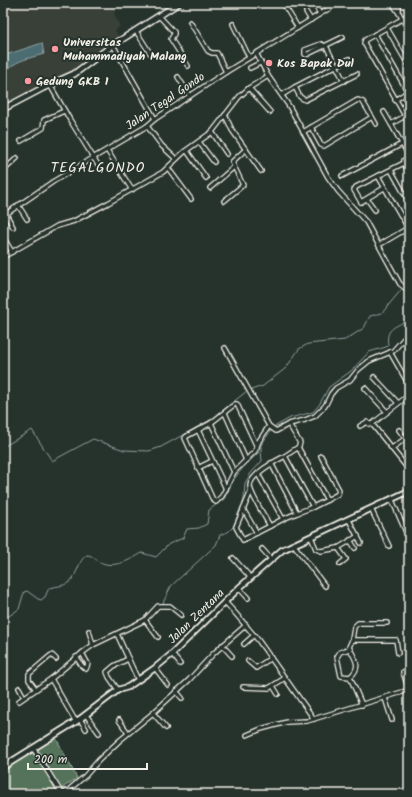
<svg xmlns="http://www.w3.org/2000/svg" width="412" height="797" viewBox="0 0 412 797" font-family="Kalam,sans-serif">
  <rect width="100%" height="100%" fill="#26332d"/>
  <filter id="ink" filterUnits="userSpaceOnUse"><feTurbulence type="fractalNoise" baseFrequency=".025" numOctaves="2"/><feDisplacementMap in="SourceGraphic" scale="8" xChannelSelector="R" yChannelSelector="G"/><feConvolveMatrix kernelMatrix="1 2 1 2 8 2 1 2 1" color-interpolation-filters="sRGB"/></filter>
  <g filter="url(#ink)">
    <polygon fill="#384137" points="3,3 119,3 114,14 120,26 115,31 121,39 74,70 3,108"/>
    <g fill="#54725a" stroke="#a4b2a1">
      <polygon points="56,738 77,778 61,789 38,749"/>
      <polygon points="34,752 59,794 3,794 3,770"/>
    </g>
    <path fill="#4b6c71" stroke="#8fa1a1" d="M42,43L44,54C34,57 22,59 13,65C9,68 7,71 3,74V56Z"/>
    <g fill="none" stroke-linecap="round" stroke-linejoin="round">
      <g stroke="#8fa1a1" stroke-width="1">
        <polyline points="251,390 263,386 286,368 299,349 308,344 345,340 364,328 370,316 382,313 401,290"/>
        <path d="M274,427L290,418L313,412L319,405L329,387L351,371L369,352L386,347L388,345C385,327 397,327 409,319"/>
        <polyline points="3,447 32,430 52,461 93,439 124,450 149,451 161,447 212,419 247,391"/>
        <polyline points="163,603 171,586 216,545 220,535 228,532 233,527 244,499 245,483 251,473 262,461 261,450"/>
        <path d="M3,620L19,609L24,592L27,591L38,599L41,600L45,597L49,588C68,584 70,586 78,568C80,563 82,558 87,555C93,555 95,560 100,562C114,569 130,560 142,553L156,557L169,544L183,538L187,529L199,528L207,524L209,510L224,499L234,479L242,469L261,450V445L272,429"/>
      </g>
      <g stroke="#f4f1e8" stroke-width="6">
        <g id="minor">
          <polyline points="251,3 254,5 258,3"/>
          <polyline points="283,3 298,28"/>
          <polyline points="314,3 320,14"/>
          <polyline points="392,3 399,13 409,31"/>
          <polyline points="397,3 399,7 399,13"/>
          <polyline points="306,12 311,20"/>
          <polyline points="409,15 365,40 364,43 409,123"/>
          <polyline points="159,16 174,32 174,34 171,39 188,66"/>
          <polyline points="190,22 208,51 212,53 217,53 226,72"/>
          <polyline points="233,24 249,57"/>
          <polyline points="387,28 409,66"/>
          <polyline points="136,31 150,53"/>
          <polyline points="375,34 409,94"/>
          <polyline points="113,45 155,119"/>
          <polyline points="325,46 321,44 305,50 305,54 306,55 343,37"/>
          <polyline points="326,46 344,81"/>
          <polyline points="256,53 268,76 289,106 328,177 338,191 366,222 400,284 409,291"/>
          <polyline points="250,68 260,63"/>
          <polyline points="178,77 190,96"/>
          <polyline points="50,85 70,120 100,168"/>
          <polyline points="295,87 300,97 305,100 357,74"/>
          <polyline points="249,88 270,112"/>
          <polyline points="282,95 295,87 349,59"/>
          <polyline points="395,100 409,91"/>
          <polyline points="384,112 391,124"/>
          <polyline points="225,115 232,130 261,171"/>
          <polyline points="405,116 391,124 409,156"/>
          <polyline points="372,117 376,124"/>
          <polyline points="147,126 162,146 176,159"/>
          <polyline points="212,132 227,154"/>
          <polyline points="303,132 356,101 358,100 363,102 372,117 324,146 321,145 311,127"/>
          <polyline points="21,141 43,128 44,120 64,111"/>
          <polyline points="199,142 214,162"/>
          <polyline points="107,150 132,190"/>
          <polyline points="187,151 206,178"/>
          <polyline points="404,163 409,173"/>
          <polyline points="168,168 191,199"/>
          <polyline points="391,170 409,202"/>
          <polyline points="3,171 17,158"/>
          <polyline points="342,176 402,144"/>
          <polyline points="378,176 408,228"/>
          <polyline points="210,188 234,167"/>
          <polyline points="384,188 361,202 354,190 356,187 404,163 404,160 409,158"/>
          <polyline points="367,199 375,210"/>
          <polyline points="224,201 243,185 232,162 246,149"/>
          <polyline points="18,205 27,219"/>
          <polyline points="6,214 13,227"/>
          <polyline points="3,216 54,181 147,126 155,119 226,72 338,3"/>
          <polyline points="3,237 12,252"/>
          <polyline points="379,245 408,228"/>
          <polyline points="3,257 57,226 74,221 108,203 163,172 184,152 212,132 239,97 249,88 268,76"/>
          <polyline points="225,348 269,426 276,431 289,424 305,420 315,416 325,406 331,394 336,388 350,380 358,370 369,361 393,351 409,333"/>
          <polyline points="390,352 409,385"/>
          <polyline points="374,377 398,403"/>
          <polyline points="365,388 387,412"/>
          <polyline points="409,395 372,424 409,470"/>
          <polyline points="225,413 246,460"/>
          <polyline points="211,423 234,472"/>
          <polyline points="289,424 300,443 298,448"/>
          <polyline points="360,426 367,422 369,424 372,424"/>
          <polyline points="198,430 226,489"/>
          <polyline points="399,430 405,438"/>
          <polyline points="257,447 237,404 235,404 211,423 187,436 185,438 213,500 216,502 222,496 234,472 255,451 259,441 269,426"/>
          <polyline points="392,448 409,436"/>
          <polyline points="285,456 297,448 299,449 327,500 313,507"/>
          <polyline points="321,456 339,490 338,494 327,500"/>
          <polyline points="271,463 297,513 283,519"/>
          <polyline points="198,468 212,461"/>
          <polyline points="258,474 283,519 270,526"/>
          <path d="M251,491L236,527L243,540L270,526C266,519 250,493 250,486C250,475 275,461 285,456L313,507L297,513"/>
          <polyline points="392,500 409,539"/>
          <polyline points="243,509 257,533"/>
          <polyline points="371,509 389,546"/>
          <polyline points="349,520 361,543"/>
          <polyline points="311,537 316,549 321,551 338,548 358,536"/>
          <polyline points="350,540 355,548"/>
          <polyline points="294,545 325,586"/>
          <polyline points="338,548 346,559 340,564"/>
          <polyline points="262,549 271,559"/>
          <polyline points="233,558 251,578"/>
          <polyline points="239,588 248,598"/>
          <polyline points="225,602 236,614 258,640 314,719"/>
          <polyline points="145,620 158,637"/>
          <polyline points="89,631 93,645"/>
          <polyline points="117,634 138,680"/>
          <polyline points="352,640 396,640 398,653"/>
          <polyline points="244,644 254,635"/>
          <polyline points="222,645 232,656"/>
          <polyline points="349,649 340,652 337,657 341,676 350,677"/>
          <polyline points="172,654 180,664"/>
          <polyline points="76,657 82,666 86,669 88,664 82,653"/>
          <polyline points="248,661 256,668 271,658"/>
          <polyline points="155,668 168,685"/>
          <polyline points="51,679 76,722"/>
          <polyline points="273,686 278,694"/>
          <polyline points="243,687 269,688 285,678"/>
          <polyline points="19,688 24,697"/>
          <polyline points="35,688 29,680 29,674 50,656 52,655 56,659"/>
          <polyline points="118,690 109,677 107,672 114,666 128,659"/>
          <polyline points="176,691 182,698"/>
          <polyline points="385,698 392,720"/>
          <polyline points="19,701 51,679 82,653 93,645 145,620 158,606 170,606 181,615"/>
          <path d="M362,705L350,677C363,666 354,658 349,647L352,640L354,627L358,623H387"/>
          <polyline points="153,713 166,728"/>
          <polyline points="86,715 99,733"/>
          <polyline points="80,719 86,729"/>
          <polyline points="119,720 128,733"/>
          <polyline points="247,735 261,729 287,722 307,721 409,690 403,672"/>
          <polyline points="33,748 60,791 63,794 65,793 85,776 99,760 119,741 153,713 189,680 214,653 246,625"/>
        </g>
      </g>
      <g stroke="#f4f1e8" stroke-width="8">
        <polyline id="tertiary" points="3,767 80,719 118,690 128,687 155,668 172,654 239,588 282,550 409,491"/>
      </g>
      <g stroke="#f4f1e8" stroke-width="8">
        <polyline id="secondary" points="3,109 43,88 74,74 113,45 179,3"/>
      </g>
      <use href="#minor" stroke="#26332d" stroke-width="3.5"/>
      <use href="#tertiary" stroke="#26332d" stroke-width="4.5"/>
      <use href="#secondary" stroke="#26332d" stroke-width="5"/>
    </g>
  </g>
  <g fill="#ff9aa2" stroke="#26332d" stroke-width="1.5">
    <circle cx="55" cy="49" r="4"/>
    <circle cx="269" cy="63" r="4"/>
    <circle cx="28" cy="81" r="4"/>
  </g>
  <g text-anchor="middle" stroke-width="4" stroke-linejoin="round" paint-order="stroke">
    <g font-size="12" font-weight="bold" fill="#f4f1e8" stroke="#26332d" text-anchor="start">
      <text x="63" y="46">Universitas<tspan x="63" dy="14">Muhammadiyah Malang</tspan></text>
      <text x="277" y="67">Kos Bapak Dul</text>
      <text x="36" y="85">Gedung GKB 1</text>
    </g>
    <g font-size="12" fill="#f4f1e8" stroke="#26332d">
      <text transform="translate(165 101) rotate(-34)" y="4">Jalan Tegal Gondo</text>
      <text transform="translate(196 616) rotate(-44)" y="4">Jalan Zentana</text>
    </g>
    <g font-size="14" letter-spacing="1" fill="#f4f1e8" stroke="#26332d">
      <text x="98" y="172">TEGALGONDO</text>
    </g>
  </g>
  <rect width="412" height="797" fill="none" stroke="#26332d" stroke-width="16"/>
  <rect x="8" y="8" width="396" height="781" fill="none" stroke="#f4f1e8" stroke-width="1.5" filter="url(#ink)"/>
  <path d="M28 763v6h119v-6" fill="none" stroke="#f4f1e8" stroke-width="2"/>
  <text x="34" y="763" font-size="12" fill="#f4f1e8" stroke="#26332d" stroke-width="3" paint-order="stroke">200 m</text>
</svg>
